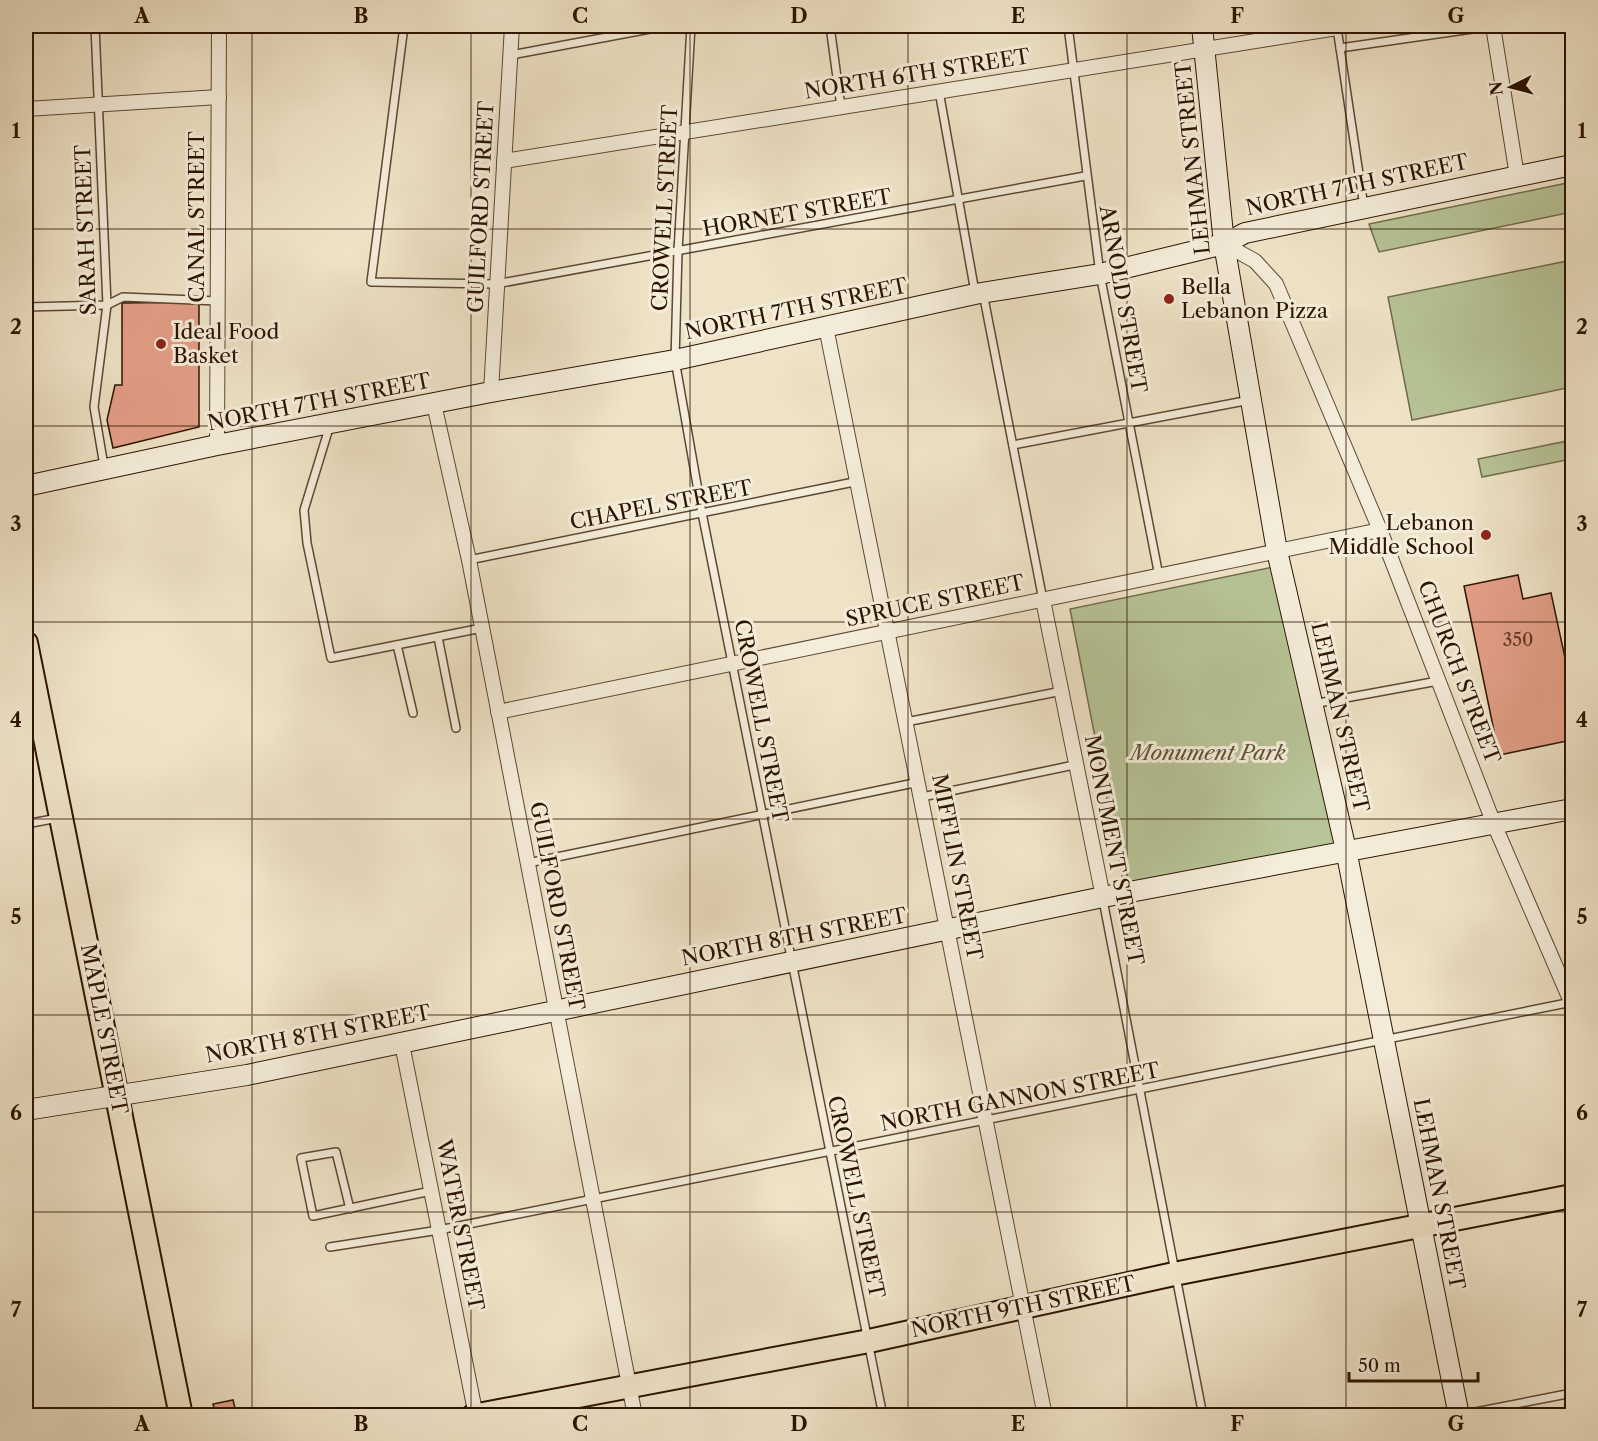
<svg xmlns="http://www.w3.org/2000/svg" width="1598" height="1441" viewBox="0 0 1598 1441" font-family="'Libre Caslon Text',serif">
  <rect width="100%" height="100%" fill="#efe3c7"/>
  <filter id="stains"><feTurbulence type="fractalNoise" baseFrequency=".00333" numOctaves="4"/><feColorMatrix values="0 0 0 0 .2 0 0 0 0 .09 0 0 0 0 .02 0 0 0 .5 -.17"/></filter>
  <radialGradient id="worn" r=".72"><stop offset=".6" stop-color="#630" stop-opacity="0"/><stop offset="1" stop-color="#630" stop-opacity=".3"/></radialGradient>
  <g fill="#b7c497" stroke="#726c4c" stroke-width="1.5">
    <polygon points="1572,182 1572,212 1379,252 1369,224"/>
    <polygon points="1572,260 1572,387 1412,420 1388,297"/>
    <polygon points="1572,440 1572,459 1482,477 1478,459"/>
    <polygon points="1278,566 1337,844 1124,886 1070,609"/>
  </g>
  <g fill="#e49f87" stroke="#2c1400" stroke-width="1.5">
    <polygon points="199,302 199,427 113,448 107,420 115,385 122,385 122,303"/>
    <polygon points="1518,575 1523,599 1551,593 1570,681 1572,681 1572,740 1499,755 1464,586"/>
    <polygon points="233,1400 237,1416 216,1416 213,1404"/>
  </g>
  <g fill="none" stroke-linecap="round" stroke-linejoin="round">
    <g stroke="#5d4832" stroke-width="10">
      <g id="lane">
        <polyline points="95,26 107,305 94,407 104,466"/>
        <polyline points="404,26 371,282 496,284 1085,176"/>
        <polyline points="691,26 678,251 675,360 702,513 883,1416"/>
        <polyline points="830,26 841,107"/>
        <polyline points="1068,26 1100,274 1159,576"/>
        <polyline points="1337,28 1364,207"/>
        <polyline points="1340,48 1493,26"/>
        <polyline points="511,55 666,26"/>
        <polyline points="939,91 975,292"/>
        <polyline points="983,293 1043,600"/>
        <polyline points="26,307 107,305 123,297 218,301"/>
        <polyline points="330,425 304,510 307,543 331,658 482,628"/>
        <polyline points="1013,445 1250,400"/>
        <polyline points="469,560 859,481"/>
        <polyline points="438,637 456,728"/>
        <polyline points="397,645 413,713"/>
        <polyline points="1313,704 1438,681"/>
        <polyline points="906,722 1062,691"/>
        <polyline points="922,797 1074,765"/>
        <polyline points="26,824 58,818"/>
        <polyline points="528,863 919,782"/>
        <polyline points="1103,900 1203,1416"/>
        <polyline points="350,1209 336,1152 301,1158 313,1216 431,1191"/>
        <polyline points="330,1247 439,1230 1572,1002"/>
        <polyline points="1460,1415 1572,1393"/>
      </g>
    </g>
    <g stroke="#5d4832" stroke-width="16">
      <g id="street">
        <polyline points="1493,26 1517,176"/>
        <polyline points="26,109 219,97"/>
        <polyline points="504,161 1337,28"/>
        <polyline points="1224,244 1255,261 1276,284 1380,530 1494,824 1572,1004"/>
        <polyline points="826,327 1045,1416"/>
        <polyline points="491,392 512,26"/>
        <polyline points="434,404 469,560 635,1416"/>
        <polyline points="217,445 219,26"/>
        <polyline points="1043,600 1103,897"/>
        <polyline points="498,712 1380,530"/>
        <polyline points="402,1044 476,1416"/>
      </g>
    </g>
    <g stroke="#2c1400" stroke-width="22">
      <g id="secondary">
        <polyline points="1202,26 1224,244 1277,551 1346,850 1459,1416"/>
        <polyline points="26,486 217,445 491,392 675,360 975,294 1100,274 1224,244 1245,233 1572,165"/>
        <polyline points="26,1110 247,1075 1103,897 1572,809"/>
      </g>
    </g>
    <g stroke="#2c1400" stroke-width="26">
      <g id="primary">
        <polyline points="26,643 181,1416"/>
        <polyline points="473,1416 869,1341 1174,1274 1572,1196"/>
      </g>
    </g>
    <use href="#lane" stroke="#f5eddb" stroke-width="7"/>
    <use href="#street" stroke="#f5eddb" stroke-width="14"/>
    <use href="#secondary" stroke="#f5eddb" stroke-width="20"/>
    <use href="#primary" stroke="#efe3c7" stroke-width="22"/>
  </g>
  <path fill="none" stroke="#2c1400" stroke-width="1.5" stroke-opacity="0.55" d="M252,26V1416M471,26V1416M690,26V1416M908,26V1416M1127,26V1416M1346,26V1416M26,229H1572M26,426H1572M26,622H1572M26,819H1572M26,1015H1572M26,1212H1572"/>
  <g fill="#8f2418" stroke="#f5eddb" stroke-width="2">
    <circle cx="1169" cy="299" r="6"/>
    <circle cx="161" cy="344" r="6"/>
    <circle cx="1486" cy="535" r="6"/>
  </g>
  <g text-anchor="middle" stroke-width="6" stroke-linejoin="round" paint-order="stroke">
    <g font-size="18" fill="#5a3722">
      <text x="1518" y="646">350</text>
    </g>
    <g font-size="21" fill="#2c1400" stroke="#f5eddb">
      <text transform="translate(917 74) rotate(-9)" y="7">NORTH 6TH STREET</text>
      <text transform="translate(1193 158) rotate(-96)" y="7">LEHMAN STREET</text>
      <text transform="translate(1357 185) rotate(-12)" y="7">NORTH 7TH STREET</text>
      <text transform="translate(481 207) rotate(-87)" y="7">GUILFORD STREET</text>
      <text transform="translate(665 208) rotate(-87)" y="7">CROWELL STREET</text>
      <text transform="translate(797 213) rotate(-10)" y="7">HORNET STREET</text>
      <text transform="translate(197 217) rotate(-90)" y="7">CANAL STREET</text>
      <text transform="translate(86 230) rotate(-92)" y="7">SARAH STREET</text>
      <text transform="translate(1123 299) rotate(80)" y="7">ARNOLD STREET</text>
      <text transform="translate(796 309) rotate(-12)" y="7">NORTH 7TH STREET</text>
      <text transform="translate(319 402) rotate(-11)" y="7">NORTH 7TH STREET</text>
      <text transform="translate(661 505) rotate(-11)" y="7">CHAPEL STREET</text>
      <text transform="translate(935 601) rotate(-12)" y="7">SPRUCE STREET</text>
      <text transform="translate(1459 672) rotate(69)" y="7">CHURCH STREET</text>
      <text transform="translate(1340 717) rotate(77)" y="7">LEHMAN STREET</text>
      <text transform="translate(761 721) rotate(79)" y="7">CROWELL STREET</text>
      <text transform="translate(1114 850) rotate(79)" y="7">MONUMENT STREET</text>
      <text transform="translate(957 867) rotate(79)" y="7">MIFFLIN STREET</text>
      <text transform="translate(557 906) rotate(79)" y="7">GUILFORD STREET</text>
      <text transform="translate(794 937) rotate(-11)" y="7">NORTH 8TH STREET</text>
      <text transform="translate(104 1029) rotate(79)" y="7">MAPLE STREET</text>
      <text transform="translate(318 1034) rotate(-11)" y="7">NORTH 8TH STREET</text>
      <text transform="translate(1020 1097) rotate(-11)" y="7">NORTH GANNON STREET</text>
      <text transform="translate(1439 1194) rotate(79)" y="7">LEHMAN STREET</text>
      <text transform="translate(856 1197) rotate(78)" y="7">CROWELL STREET</text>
      <text transform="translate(460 1225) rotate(79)" y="7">WATER STREET</text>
      <text transform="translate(1023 1307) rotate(-12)" y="7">NORTH 9TH STREET</text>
    </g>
    <g font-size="21" fill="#2c1400" stroke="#f5eddb" text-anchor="start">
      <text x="1181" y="294">Bella<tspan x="1181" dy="24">Lebanon Pizza</tspan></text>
      <text x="173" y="339">Ideal Food<tspan x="173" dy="24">Basket</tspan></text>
      <text x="1474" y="530" text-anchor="end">Lebanon<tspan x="1474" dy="24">Middle School</tspan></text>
    </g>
    <g font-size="21" font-style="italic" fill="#5d5235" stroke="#f5eddb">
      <text x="1208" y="760">Monument Park</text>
    </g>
  </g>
  <rect width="1598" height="1441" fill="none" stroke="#efe3c7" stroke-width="66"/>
  <g transform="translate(1511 87) rotate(264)" stroke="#f5eddb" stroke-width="4.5" paint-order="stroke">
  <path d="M0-4.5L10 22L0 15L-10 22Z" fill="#2c1400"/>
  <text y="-9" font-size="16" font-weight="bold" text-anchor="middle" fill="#2c1400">N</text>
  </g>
  <path d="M1349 1372v9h129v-9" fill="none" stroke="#2c1400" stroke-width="3"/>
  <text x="1358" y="1372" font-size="18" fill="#2c1400" stroke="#f5eddb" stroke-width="4.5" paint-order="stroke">50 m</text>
  <rect x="33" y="33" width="1532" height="1375" fill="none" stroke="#2c1400" stroke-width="2"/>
  <g font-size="20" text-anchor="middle" font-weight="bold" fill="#2c1400">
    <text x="142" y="23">A</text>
    <text x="361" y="23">B</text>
    <text x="580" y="23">C</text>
    <text x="799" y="23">D</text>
    <text x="1018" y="23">E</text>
    <text x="1237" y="23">F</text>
    <text x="1456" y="23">G</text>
    <text x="16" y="138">1</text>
    <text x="1582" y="138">1</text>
    <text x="16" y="334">2</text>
    <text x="1582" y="334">2</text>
    <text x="16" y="531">3</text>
    <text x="1582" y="531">3</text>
    <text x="16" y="727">4</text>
    <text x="1582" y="727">4</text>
    <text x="16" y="924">5</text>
    <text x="1582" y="924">5</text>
    <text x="16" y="1120">6</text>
    <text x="1582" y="1120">6</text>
    <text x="16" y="1317">7</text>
    <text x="1582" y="1317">7</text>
    <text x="142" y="1431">A</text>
    <text x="361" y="1431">B</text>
    <text x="580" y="1431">C</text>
    <text x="799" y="1431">D</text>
    <text x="1018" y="1431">E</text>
    <text x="1237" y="1431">F</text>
    <text x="1456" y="1431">G</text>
  </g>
  <rect width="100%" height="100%" filter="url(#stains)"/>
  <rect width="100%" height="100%" fill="url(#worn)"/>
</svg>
